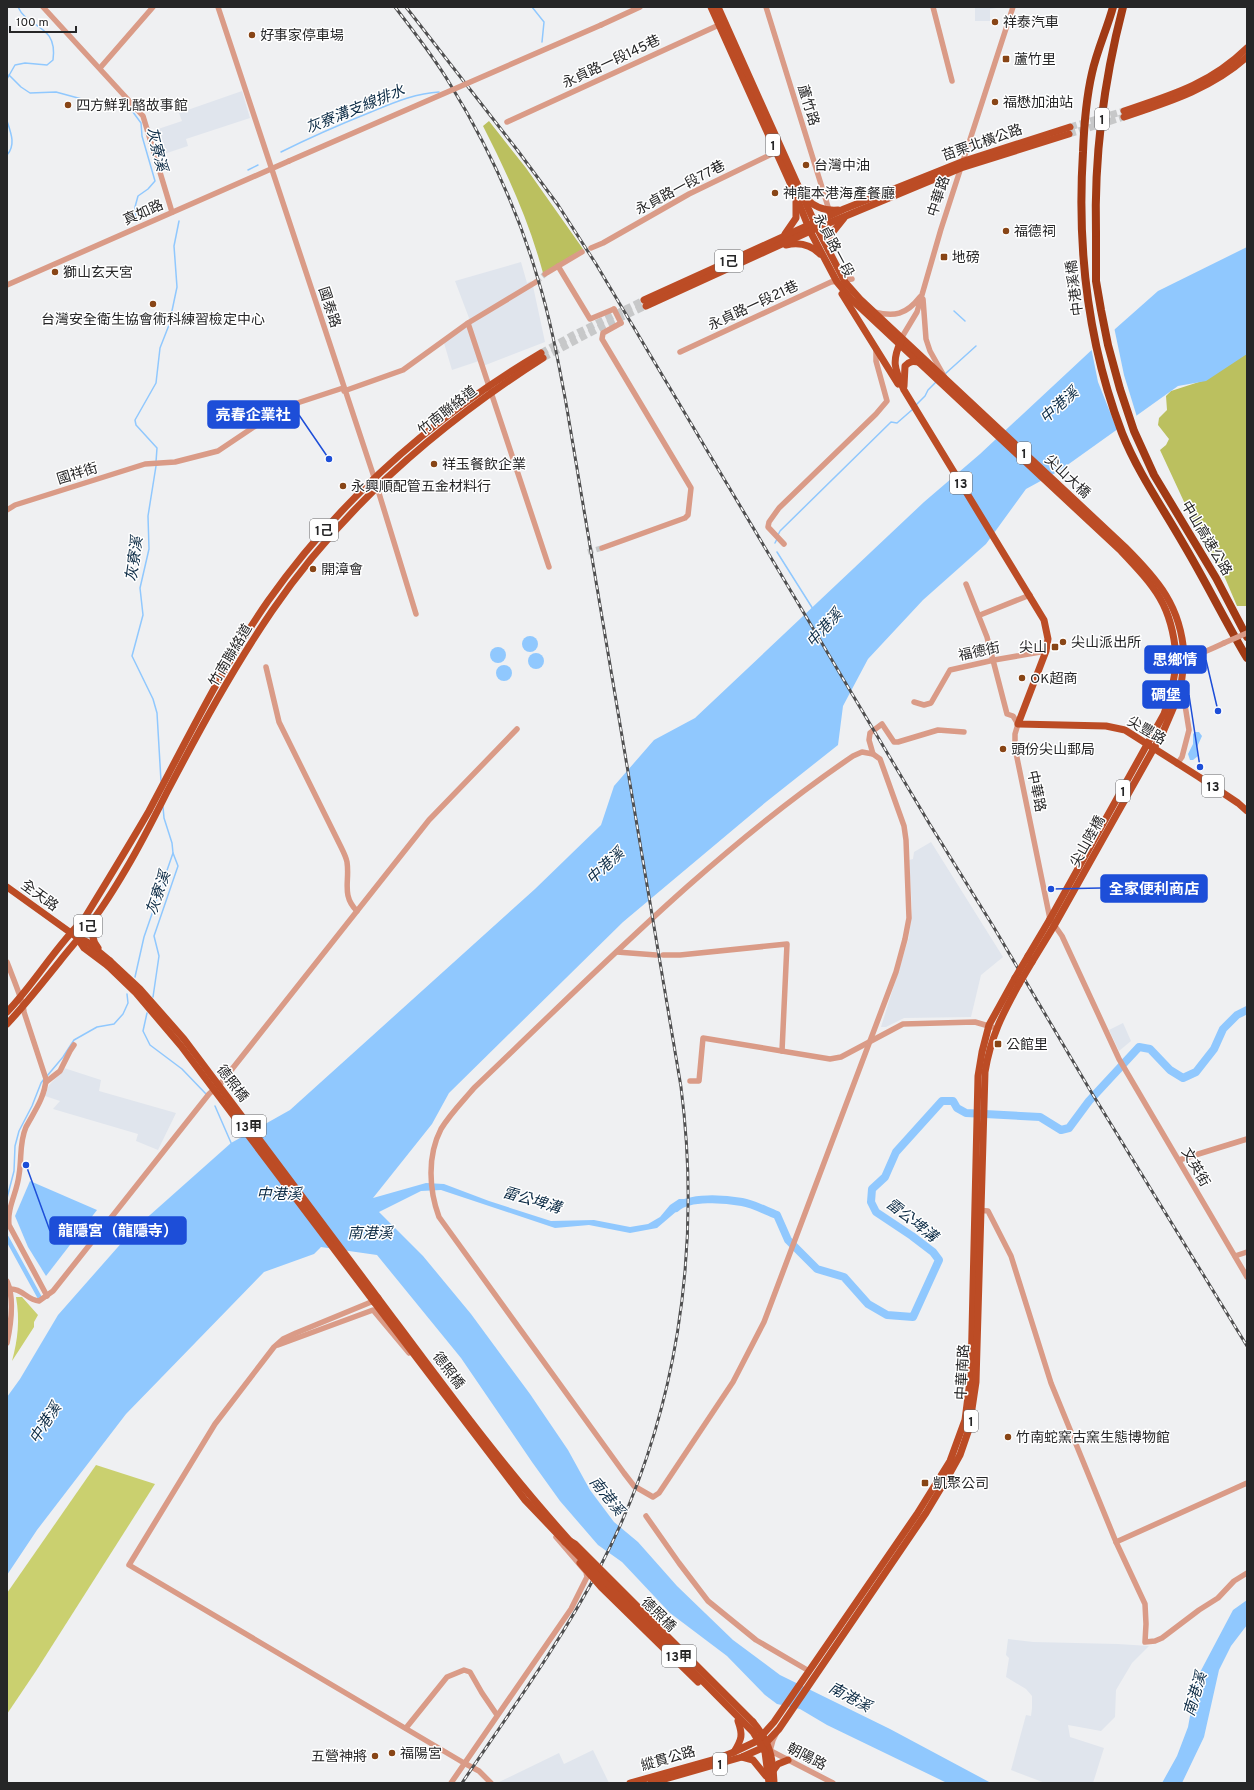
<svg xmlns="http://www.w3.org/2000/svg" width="1254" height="1790" viewBox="0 0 1254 1790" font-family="Overpass,'Noto Sans TC',sans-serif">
  <rect width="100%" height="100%" fill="#eff0f2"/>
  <g fill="#e0e5ed">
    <polygon points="975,7 1004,7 990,9 990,21 975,21"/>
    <polygon points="242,91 250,118 186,139 188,146 158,156 152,131 182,121 179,113"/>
    <polygon points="521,262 527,283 531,281 533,286 545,342 483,366 482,360 452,370 444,343 467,327 469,318 455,281"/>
    <polygon points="931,842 1003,957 981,975 971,1017 904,1018 886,1027 881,1027 909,937 912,909 909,860 913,859 914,852"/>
    <polygon points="1123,1023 1131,1041 1119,1051 1109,1030"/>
    <polygon points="64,1068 101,1080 99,1091 176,1113 158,1150 136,1141 138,1134 53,1109 60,1101 45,1096 49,1085 61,1073"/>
    <polygon points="1008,1639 1033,1642 1118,1644 1149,1646 1132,1663 1116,1690 1115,1717 1101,1731 1068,1725 1070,1737 1104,1748 1093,1783 1045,1783 1011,1770 1026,1715 1031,1716 1032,1708 1032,1696 1026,1689 1006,1677 1009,1658 1006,1655"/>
    <polygon points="593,1750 609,1783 497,1783 559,1753 564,1764"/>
  </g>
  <g fill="#cad06f">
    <path d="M16,1297H22L38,1315L34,1322V1327L12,1361C18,1339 20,1320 16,1297Z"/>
    <polygon points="96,1465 155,1484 36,1671 7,1714 7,1593"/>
  </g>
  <g fill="#bbc05f">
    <path d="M489,121L526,168L583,249L543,273C529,221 507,173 483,126Z"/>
    <polygon points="1247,353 1247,606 1237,606 1225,578 1205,547 1160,450 1166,445 1169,439 1158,425 1159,418 1167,410 1166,396 1171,391 1202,381"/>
  </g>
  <g fill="#90c8fe">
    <polygon points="1247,247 1247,354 1206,381 1178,386 1059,471 1026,489 986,544 923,600 868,659 843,706 838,745 766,802 623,922 449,1093 432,1124 373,1198 426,1183 444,1184 489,1201 551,1221 594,1220 630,1227 648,1224 660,1217 670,1205 679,1199 686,1199 684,1205 657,1228 630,1233 589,1225 555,1228 441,1190 421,1191 379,1212 423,1256 471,1314 530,1394 568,1450 590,1490 614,1522 638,1542 677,1586 733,1640 780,1675 890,1729 991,1783 947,1783 827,1725 800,1709 777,1704 765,1695 727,1656 670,1613 622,1562 598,1545 560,1501 532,1462 461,1358 377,1255 321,1247 314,1254 264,1272 126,1414 37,1530 7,1575 7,1397 20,1379 58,1315 132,1231 231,1143 290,1110 535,889 601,825 614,786 654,740 695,718 924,502 980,454 1097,345 1158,291"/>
    <circle cx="530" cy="644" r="8"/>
    <circle cx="498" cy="655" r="8"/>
    <circle cx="536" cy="661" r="8"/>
    <circle cx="504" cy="673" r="8"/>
    <polygon points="1195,732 1199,732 1202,736 1197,747 1198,756 1193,760 1190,760 1188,754 1193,744 1193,734"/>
    <polygon points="30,1181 97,1210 46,1276 28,1247 15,1216"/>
    <polygon points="1247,1600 1247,1625 1231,1646 1219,1670 1204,1737 1182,1783 1162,1783 1177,1756 1188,1727 1197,1678 1233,1610"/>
  </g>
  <polygon fill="#eff0f2" points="1114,327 1124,375 1137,417 1118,432 1098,382 1091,347"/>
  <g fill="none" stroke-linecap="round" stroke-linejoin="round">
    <g stroke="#90c8fe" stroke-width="1.5">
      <polyline points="532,7 544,22 542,42"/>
      <polyline points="9,75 21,87 30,93 56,92 89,101 122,105 130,108 141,123 142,136 155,181 148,189 138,196 135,207 136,222"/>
      <path d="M7,79L15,65L25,63L47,65L53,60C58,24 28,29 18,7"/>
      <path d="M7,121C11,133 16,145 7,155"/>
      <path d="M281,152C311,137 341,124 371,112C393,103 416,93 439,92"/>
      <polyline points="248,170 258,165"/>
      <polyline points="954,311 965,321"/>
      <polyline points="945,374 976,346"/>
      <polyline points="915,406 925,396 928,390 936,382"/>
      <polyline points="156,462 157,448 136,425 135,420 156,383 160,348 169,325 177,287 174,246 179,221"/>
      <polyline points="156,466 148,516 149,549 140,588 143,615 132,656 153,699 157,713 161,781"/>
      <polyline points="778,535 780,531 891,422 897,423 913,409"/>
      <polyline points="775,543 777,539"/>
      <polyline points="777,552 813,609"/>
      <polyline points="135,977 144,937 173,853"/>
      <polyline points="153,997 159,956 154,936 178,866 173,853 172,843 164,818 163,807"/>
      <polyline points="147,1013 143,1031 150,1045 182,1069 206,1094"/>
      <polyline points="47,1076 63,1057 74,1040 97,1027 114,1024 123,1014 128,1003 127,994"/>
      <polyline points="215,1106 232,1145"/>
      <polyline points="7,1198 14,1171 15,1146 19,1131 32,1106 41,1083 44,1079"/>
    </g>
    <polyline stroke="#90c8fe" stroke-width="4.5" points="7,1238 40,1298"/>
    <path stroke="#90c8fe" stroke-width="8" d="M676,1208C689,1196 725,1199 742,1202C754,1204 766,1211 777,1215L788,1240L817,1269L844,1277L868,1304L887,1315L913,1317L939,1260L933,1252L912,1236L876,1212L871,1202L872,1189L885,1177L896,1152L942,1101H953L957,1108L966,1113L1040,1117L1061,1130L1069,1128L1089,1101L1139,1047L1150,1049L1170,1070L1183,1078L1196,1072L1214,1049L1223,1029L1237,1015L1247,1010"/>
    <g stroke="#c7c8c9" stroke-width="5.5" stroke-dasharray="5.5 3" stroke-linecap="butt">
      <polyline points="536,282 545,274"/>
      <polyline points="588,552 602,548"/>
    </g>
    <g stroke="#c7c8c9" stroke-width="7" stroke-dasharray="7 3.5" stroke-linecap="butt">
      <polyline points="1070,127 1124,111"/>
      <polyline points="1069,134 1124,117"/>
      <polyline points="541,353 571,336 644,300"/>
      <polyline points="543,358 605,325 646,306"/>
    </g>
    <g stroke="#da9b87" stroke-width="5.5">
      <polyline points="43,7 143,116 172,212"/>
      <polyline points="218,7 374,477 416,614"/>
      <polyline points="766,7 829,210"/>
      <polyline points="933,7 952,81"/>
      <polyline points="601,25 640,7"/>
      <polyline points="100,68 153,7"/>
      <polyline points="507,122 721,24"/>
      <polyline points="591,248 603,243 689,194 778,151"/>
      <polyline points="558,266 590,319 614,309"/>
      <polyline points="545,274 582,252"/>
      <polyline points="7,285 289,161"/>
      <polyline points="923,299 926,339 930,351 944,376"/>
      <path d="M874,312C894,317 906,315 920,297"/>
      <polyline points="468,323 549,567"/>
      <polyline points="902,337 917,312 941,229 1013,7"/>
      <polyline points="680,352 831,282 852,279"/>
      <polyline points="344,391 403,370 468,323 536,282"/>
      <polyline points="7,510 15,505 145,464 175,462 218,451 282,408 343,388"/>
      <polyline points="784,544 768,527 769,522 779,508 876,414 887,401 876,361 876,351"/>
      <polyline points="602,548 685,518 688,515 691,488 602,339 603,333 621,323"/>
      <polyline points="966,584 987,637 1007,714 1013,716 1018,724 1015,734 1015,748 1050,919 1062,936 1119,1059 1247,1277"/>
      <polyline points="980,615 1030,595"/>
      <path d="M1176,656C1194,658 1209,650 1224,643"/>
      <path d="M266,667L279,722L341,847C343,851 346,857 347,862C350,881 341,895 357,911"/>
      <polyline points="914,702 924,705 931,703 950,670 994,660 1046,651"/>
      <path d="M862,752L873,754L880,759L899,812L904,826L906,840L909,918L905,939L896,972L764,1322L733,1382L659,1493L653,1497L634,1486L624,1473L439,1217C429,1190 427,1156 441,1129C450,1114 463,1101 474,1088C596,972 713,851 853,756Z"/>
      <polyline points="873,754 869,740 870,733 882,724 894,742 898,742 938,730 964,732"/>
      <polyline points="1177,764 1182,757 1189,730 1185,705 1186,695 1181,686"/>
      <polyline points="617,952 656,955"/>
      <polyline points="663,955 680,955 787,944 782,1051"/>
      <path d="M7,962C11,973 24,1003 24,1012L46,1079C45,1097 34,1112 26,1127C19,1143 22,1158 19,1175C17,1193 7,1207 9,1225L47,1296"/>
      <polyline points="690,1081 699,1081 703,1038 830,1059 841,1057 903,1024 975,1022 992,1027"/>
      <polyline points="46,1082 60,1071 70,1051 74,1045"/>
      <polyline points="1179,1160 1247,1139"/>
      <polyline points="977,1210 988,1211 1011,1256 1051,1383 1116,1542 1145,1604 1146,1624 1145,1642 1155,1641 1162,1638 1199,1610 1218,1598 1234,1581 1247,1573"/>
      <polyline points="1235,1256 1247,1252"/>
      <path d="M7,1281C15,1299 11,1324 7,1343"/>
      <path d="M11,1289C23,1289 27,1300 39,1301L53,1291L209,1094L221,1083L429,820L517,729"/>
      <polyline points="376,1300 296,1333 283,1339 274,1347 215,1424 129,1565 464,1763 479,1771 491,1783"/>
      <polyline points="278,1345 373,1310 409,1353"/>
      <polyline points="646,1516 679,1563 708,1601 756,1640 809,1671"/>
      <polyline points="1116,1542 1247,1483"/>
      <polyline points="406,1728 447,1677 464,1670 470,1672 482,1693 497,1715"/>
      <polyline points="769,1750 833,1783"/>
      <polyline points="770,1751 773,1740 776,1734"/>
      <polyline points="451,1783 571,1609 587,1577 586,1572 556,1537"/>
    </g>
    <g stroke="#bc4c25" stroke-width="7">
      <path d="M711,7L796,196L810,231L837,282L851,299L1121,551C1155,587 1172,605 1176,656"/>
      <path d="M718,7L817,228L845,282L860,299L1125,547C1158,580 1181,606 1184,655C1184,665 1182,676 1181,686"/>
      <path d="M1124,111C1172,95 1210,84 1247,48"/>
      <path d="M1124,117C1169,102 1211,89 1247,57"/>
      <path d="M806,198C815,208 826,211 838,210"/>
      <polyline points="785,234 796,218 796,202"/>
      <path d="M786,245C799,242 810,244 820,254"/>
      <polyline points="831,251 832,233 844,218"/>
      <polyline points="842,294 898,384"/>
      <polyline points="644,300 844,209 964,161 1070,127"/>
      <polyline points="646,306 817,228 961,168 1069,134"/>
      <path d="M901,341C891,362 895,369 904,390L1044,620L1048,639L1046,651L1018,724L1106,726L1125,730L1199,777L1238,803L1247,811"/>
      <path d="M904,386L905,366C910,361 912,361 919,362"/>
      <polyline points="7,887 78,938 87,942 110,961"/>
      <path d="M93,920C92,931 91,939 98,948"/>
      <polyline points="78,939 84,948 108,966"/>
      <polyline points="1028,956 1050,919"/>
      <polyline points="1032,962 1054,926"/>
      <path d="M7,1012C35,983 55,947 84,919C106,883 128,847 149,811C187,740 222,667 268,601C341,498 433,417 541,353"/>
      <path d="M7,1024C26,1004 43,982 60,961C71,947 83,934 93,920C105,904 116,886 126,869C141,844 154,818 167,792C199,731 233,668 272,611C343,507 438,425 543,358"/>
      <path d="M378,1298C440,1381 501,1465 570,1541"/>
      <polyline points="374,1302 502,1470 525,1500 565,1542"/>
      <path d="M753,1722C770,1742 773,1758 774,1783"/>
      <path d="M734,1752C742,1739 743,1735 738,1721"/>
      <polyline points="742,1757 753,1760 766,1776"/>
      <polyline points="773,1771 778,1764 788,1760"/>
      <polyline points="630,1783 719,1758 734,1752 757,1741 774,1722 917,1514 950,1461 965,1420 971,1373 978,1076 982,1052 989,1025 1015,978"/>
      <path d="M651,1783L742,1757L760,1749L779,1729L926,1513L950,1473L960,1455L969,1429L976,1382L985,1072C991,1036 1002,1015 1019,984"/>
    </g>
    <g stroke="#a13a14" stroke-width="8">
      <path d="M1113,7C1107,29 1097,50 1092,73C1086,99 1084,126 1083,152C1077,247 1088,344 1122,433C1138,473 1163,508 1184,545C1206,582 1225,621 1247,658"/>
      <polyline points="1096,233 1096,281 1101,310 1108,345 1120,389 1134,431 1154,475 1216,578 1247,637"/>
    </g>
    <g stroke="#4f4f50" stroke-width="3">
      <g id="rail">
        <path d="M395,7C414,32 434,57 450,84C487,144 517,208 537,276C550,317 558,360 566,403L681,1087C702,1251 677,1420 600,1567C560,1643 510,1712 462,1783"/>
        <polyline points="406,7 518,151 558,205 596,264 929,823 993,926 1090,1090 1247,1346"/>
      </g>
    </g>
    <use href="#rail" stroke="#fff" stroke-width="1.5" stroke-dasharray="4.5" stroke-linecap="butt"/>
    <g stroke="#da9b87" stroke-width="5.5">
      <polyline points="289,161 601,25"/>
      <polyline points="614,309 621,323"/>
      <polyline points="1224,643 1247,633"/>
    </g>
    <g stroke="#bc4c25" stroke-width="7">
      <path d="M1050,919L1164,714C1171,694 1176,677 1176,656"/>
      <polyline points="1054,926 1163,732 1175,704 1181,686"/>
      <polyline points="110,961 140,989 184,1039 378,1298"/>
      <polyline points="108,966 136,993 181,1046 374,1302"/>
      <polyline points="1015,978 1028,956"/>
      <polyline points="1019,984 1032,962"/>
      <polyline points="570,1541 575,1544 753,1722"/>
      <polyline points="565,1542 753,1732 765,1752 769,1783"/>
      <polyline points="580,1563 601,1587 698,1682"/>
    </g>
    <path stroke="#a13a14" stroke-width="8" d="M1096,233C1094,157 1104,80 1123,7"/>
  </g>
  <g fill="#884516" stroke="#fff" stroke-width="1.5">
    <circle cx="995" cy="22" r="4"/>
    <circle cx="252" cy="35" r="4"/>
    <rect x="1002" y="55" width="8" height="8" rx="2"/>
    <circle cx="995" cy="102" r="4"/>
    <circle cx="68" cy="105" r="4"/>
    <circle cx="806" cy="165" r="4"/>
    <circle cx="775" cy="193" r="4"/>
    <circle cx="1006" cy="231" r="4"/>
    <rect x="940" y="253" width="8" height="8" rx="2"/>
    <circle cx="55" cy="272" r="4"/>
    <circle cx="153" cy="304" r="4"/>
    <circle cx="434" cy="464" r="4"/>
    <circle cx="343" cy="486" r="4"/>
    <circle cx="313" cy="569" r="4"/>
    <circle cx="1063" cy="642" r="4"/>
    <rect x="1051" y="643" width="8" height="8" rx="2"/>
    <circle cx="1022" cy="678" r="4"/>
    <circle cx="1003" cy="749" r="4"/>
    <rect x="994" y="1040" width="8" height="8" rx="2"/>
    <circle cx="1008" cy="1437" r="4"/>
    <rect x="921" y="1479" width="8" height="8" rx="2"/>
    <circle cx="392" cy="1753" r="4"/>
    <circle cx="375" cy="1756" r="4"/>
  </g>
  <g text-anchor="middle" stroke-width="3" stroke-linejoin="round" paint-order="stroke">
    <g fill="#fff" stroke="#676768" stroke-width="1">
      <rect x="1095" y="108" width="14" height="22" rx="3"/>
      <rect x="766" y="134" width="14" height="22" rx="3"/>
      <rect x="715" y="250" width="28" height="22" rx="3"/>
      <rect x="1017" y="442" width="14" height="22" rx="3"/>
      <rect x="950" y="472" width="22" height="22" rx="3"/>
      <rect x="310" y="519" width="28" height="22" rx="3"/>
      <rect x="1202" y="775" width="22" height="22" rx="3"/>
      <rect x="1116" y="780" width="14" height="22" rx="3"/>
      <rect x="74" y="915" width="28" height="22" rx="3"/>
      <rect x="232" y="1115" width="34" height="22" rx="3"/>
      <rect x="964" y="1410" width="14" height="22" rx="3"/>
      <rect x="662" y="1645" width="34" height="22" rx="3"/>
      <rect x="713" y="1753" width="14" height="22" rx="3"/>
    </g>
    <g font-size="13" font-weight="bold" fill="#262627">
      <text x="1102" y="124">1</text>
      <text x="773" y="150">1</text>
      <text x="729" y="266">1己</text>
      <text x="1024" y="458">1</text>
      <text x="961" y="488">13</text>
      <text x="324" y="535">1己</text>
      <text x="1213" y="791">13</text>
      <text x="1123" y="796">1</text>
      <text x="88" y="931">1己</text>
      <text x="249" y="1131">13甲</text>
      <text x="971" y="1426">1</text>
      <text x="679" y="1661">13甲</text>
      <text x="720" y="1769">1</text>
    </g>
    <g font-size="14" fill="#262627" stroke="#fff" text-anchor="start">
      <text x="1003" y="27">祥泰汽車</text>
      <text x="260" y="40">好事家停車場</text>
      <text x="1014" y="64">蘆竹里</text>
      <text x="1003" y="107">福懋加油站</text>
      <text x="76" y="110">四方鮮乳酪故事館</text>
      <text x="814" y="170">台灣中油</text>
      <text x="783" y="198">神龍本港海產餐廳</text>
      <text x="1014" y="236">福德祠</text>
      <text x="952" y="262">地磅</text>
      <text x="63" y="277">獅山玄天宮</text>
      <text x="153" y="324" text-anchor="middle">台灣安全衛生協會術科練習檢定中心</text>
      <text x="442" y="469">祥玉餐飲企業</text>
      <text x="351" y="491">永興順配管五金材料行</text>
      <text x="321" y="574">開漳會</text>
      <text x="1071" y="647">尖山派出所</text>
      <text x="1047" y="652" text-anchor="end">尖山</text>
      <text x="1030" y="683">OK超商</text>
      <text x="1011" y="754">頭份尖山郵局</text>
      <text x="1006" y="1049">公館里</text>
      <text x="1016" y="1442">竹南蛇窯古窯生態博物館</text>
      <text x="933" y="1488">凱聚公司</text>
      <text x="400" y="1758">福陽宮</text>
      <text x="367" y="1761" text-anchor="end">五營神將</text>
    </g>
    <g font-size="14" fill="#262627" stroke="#fff">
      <text transform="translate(611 61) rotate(-25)" y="5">永貞路一段145巷</text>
      <text transform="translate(809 105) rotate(73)" y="5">蘆竹路</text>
      <text transform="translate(982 142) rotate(-19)" y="5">苗栗北橫公路</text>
      <text transform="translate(680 187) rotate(-28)" y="5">永貞路一段77巷</text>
      <text transform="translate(938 196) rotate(-72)" y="5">中華路</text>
      <text transform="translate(143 212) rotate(-24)" y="5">真如路</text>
      <text transform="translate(834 245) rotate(62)" y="5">永貞路一段</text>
      <text transform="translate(1074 288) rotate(-97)" y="5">中港溪橋</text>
      <text transform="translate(753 305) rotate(-25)" y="5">永貞路一段21巷</text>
      <text transform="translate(330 307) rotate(72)" y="5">國泰路</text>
      <text transform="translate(447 410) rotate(-38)" y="5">竹南聯絡道</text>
      <text transform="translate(77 473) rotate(-17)" y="5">國祥街</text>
      <text transform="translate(1068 476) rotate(43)" y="5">尖山大橋</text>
      <text transform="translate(1207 538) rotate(59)" y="5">中山高速公路</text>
      <text transform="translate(979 651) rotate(-12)" y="5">福德街</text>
      <text transform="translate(230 655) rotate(-59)" y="5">竹南聯絡道</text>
      <text transform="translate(1147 730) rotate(30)" y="5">尖豐路</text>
      <text transform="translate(1037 791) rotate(78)" y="5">中華路</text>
      <text transform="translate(1087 841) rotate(-61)" y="5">尖山陸橋</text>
      <text transform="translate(40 895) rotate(36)" y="5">全天路</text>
      <text transform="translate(233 1083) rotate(53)" y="5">德照橋</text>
      <text transform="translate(1196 1167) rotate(60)" y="5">文英街</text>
      <text transform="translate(449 1370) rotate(53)" y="5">德照橋</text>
      <text transform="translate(962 1372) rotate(-87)" y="5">中華南路</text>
      <text transform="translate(659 1614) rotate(45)" y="5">德照橋</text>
      <text transform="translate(807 1756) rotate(27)" y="5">朝陽路</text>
      <text transform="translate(668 1758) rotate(-16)" y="5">縱貫公路</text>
    </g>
    <g font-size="15" font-style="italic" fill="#0d2c46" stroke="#fff">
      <text transform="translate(355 109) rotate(-22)" y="5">灰寮溝支線排水</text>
      <text transform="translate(157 149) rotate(76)" y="5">灰寮溪</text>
      <text transform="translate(1059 405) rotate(-42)" y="5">中港溪</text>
      <text transform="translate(134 559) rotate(-82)" y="5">灰寮溪</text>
      <text transform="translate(824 628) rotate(-48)" y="5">中港溪</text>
      <text transform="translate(605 866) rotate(-43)" y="5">中港溪</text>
      <text transform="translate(158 893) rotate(-71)" y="5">灰寮溪</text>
      <text x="279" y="1199">中港溪</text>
      <text transform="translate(532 1200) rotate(16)" y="5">雷公埤溝</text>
      <text transform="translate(912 1220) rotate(38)" y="5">雷公埤溝</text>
      <text x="370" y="1238">南港溪</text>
      <text transform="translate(45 1423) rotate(-57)" y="5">中港溪</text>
      <text transform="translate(607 1496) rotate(51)" y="5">南港溪</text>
      <text transform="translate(1195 1694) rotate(-73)" y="5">南港溪</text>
      <text transform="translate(850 1697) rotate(28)" y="5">南港溪</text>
    </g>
  </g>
  <path fill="none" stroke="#1d4ed8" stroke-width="1.5" d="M329 459L299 415M1218 711L1206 660M1200 767L1189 695M1051 889L1101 888M26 1165L50 1231"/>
  <g fill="#1d4ed8" stroke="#fff" stroke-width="1.5">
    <circle cx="329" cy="459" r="4"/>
    <circle cx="1218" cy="711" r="4"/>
    <circle cx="1200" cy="767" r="4"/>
    <circle cx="1051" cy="889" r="4"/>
    <circle cx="26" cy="1165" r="4"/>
  </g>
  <g fill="#1d4ed8" stroke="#1d4ed8" stroke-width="1.5">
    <rect x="208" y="401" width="91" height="27" rx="4"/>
    <rect x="1145" y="646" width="61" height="27" rx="4"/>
    <rect x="1143" y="681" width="46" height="27" rx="4"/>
    <rect x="1101" y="875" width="106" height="27" rx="4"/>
    <rect x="50" y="1217" width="136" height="27" rx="4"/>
  </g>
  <g font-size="15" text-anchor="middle" font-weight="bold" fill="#fff">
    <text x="253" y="420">亮春企業社</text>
    <text x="1175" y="665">思鄉情</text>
    <text x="1166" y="700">碉堡</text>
    <text x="1154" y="894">全家便利商店</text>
    <text x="118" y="1236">龍隱宮（龍隱寺）</text>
  </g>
  <rect width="1254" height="1790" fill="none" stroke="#262627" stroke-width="16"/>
  <path d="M10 26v6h66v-6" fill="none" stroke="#262627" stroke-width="2"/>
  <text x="16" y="26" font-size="12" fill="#262627" stroke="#ffffff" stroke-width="3" paint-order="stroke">100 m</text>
</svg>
